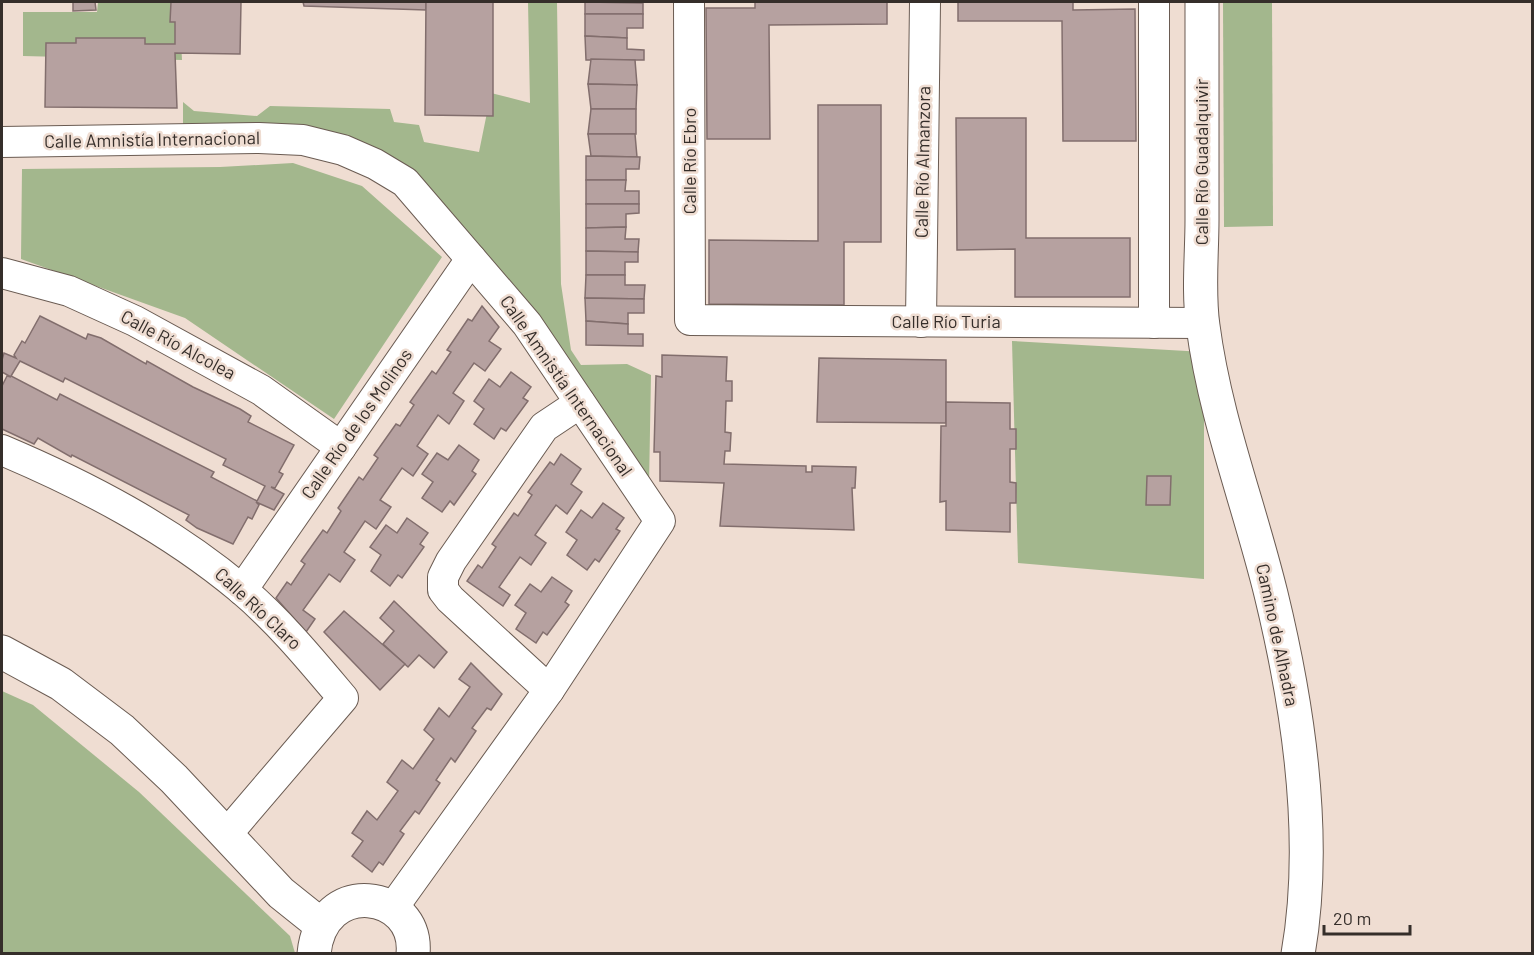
<svg xmlns="http://www.w3.org/2000/svg" width="1534" height="955" viewBox="0 0 1534 955" font-family="Barlow,sans-serif">
  <rect width="100%" height="100%" fill="#efddd2"/>
  <g fill="#a3b78d">
    <polygon points="98,2 179,2 182,60 23,56 23,12 97,12"/>
    <polygon points="528,2 557,2 561,284 571,350 581,365 627,364 651,375 649,486 412,171 183,130 183,102 194,111 257,116 270,106 390,109 394,122 419,125 424,142 479,152 491,93 530,103"/>
    <polygon points="1223,2 1272,2 1273,226 1224,227"/>
    <polygon points="293,163 362,186 442,257 334,419 185,318 21,259 22,169 220,167"/>
    <polygon points="1012,341 1204,352 1204,579 1018,563"/>
    <polygon points="2,691 33,705 139,792 290,936 295,953 2,953"/>
  </g>
  <g fill="#b6a1a0" stroke="#826e6d" stroke-width="1.5" fill-rule="evenodd">
    <polygon points="73,2 95,2 96,10 73,11"/>
    <polygon points="171,2 241,2 240,54 175,53 177,108 45,107 46,43 76,43 76,38 145,38 145,44 175,44 175,22 170,22"/>
    <polygon points="303,2 426,2 426,10 304,6"/>
    <polygon points="426,2 493,2 493,116 425,115"/>
    <polygon points="585,2 643,3 643,14 585,14"/>
    <polygon points="755,2 887,2 887,24 769,25 770,139 707,139 706,8 755,8"/>
    <polygon points="958,2 1073,2 1073,10 1135,9 1136,141 1063,141 1062,21 958,21"/>
    <polygon points="585,14 643,14 643,28 627,28 627,38 585,36"/>
    <polygon points="585,36 627,38 627,49 644,50 644,60 586,60"/>
    <polygon points="591,59 635,60 637,85 588,84"/>
    <polygon points="588,84 637,85 636,109 591,109"/>
    <polygon points="818,105 881,105 881,242 844,242 844,305 709,304 709,240 818,241"/>
    <polygon points="591,109 636,109 636,134 588,134"/>
    <polygon points="956,118 1026,118 1026,238 1130,238 1130,297 1015,297 1015,249 957,250"/>
    <polygon points="588,134 635,134 637,157 591,156"/>
    <polygon points="586,156 640,157 639,169 626,169 626,180 586,180"/>
    <polygon points="586,180 626,180 625,191 639,191 639,204 586,204"/>
    <polygon points="586,204 639,204 639,213 626,214 626,227 586,228"/>
    <polygon points="626,227 625,239 639,239 638,252 586,251 586,228"/>
    <polygon points="586,251 638,252 638,262 625,262 625,275 586,275"/>
    <polygon points="586,275 625,275 625,285 645,285 644,299 585,298"/>
    <polygon points="585,298 644,299 644,313 628,313 628,324 586,321"/>
    <polygon points="482,306 499,327 489,341 501,349 485,371 474,363 453,393 464,401 449,424 438,415 417,446 428,454 413,476 402,468 380,500 391,507 376,529 365,521 344,552 355,560 340,582 329,574 303,610 315,619 306,632 276,598 287,582 291,585 305,564 301,561 323,530 327,533 341,511 338,508 359,477 363,480 378,458 374,455 396,424 400,426 414,405 410,402 432,371 436,374 451,352 447,350 468,319 472,321"/>
    <path d="M40,316L86,339L88,334L101,338L146,364L147,361L193,387L240,409L251,416L248,422L294,445L279,472L283,474L275,488L271,487L284,494L274,510L256,502L259,505L252,519L248,517L233,544L197,528L186,520L189,515L72,455L71,457L38,438L34,444L2,429V386L7,376L11,377L2,372V360L4,353L16,358L14,355L22,341L25,343ZM20,361L63,382L65,378L226,459L223,465L265,486L257,501L211,477L214,472L107,418L60,394L57,400L11,376Z"/>
    <polygon points="586,321 628,324 628,334 643,334 643,346 586,345"/>
    <polygon points="662,355 727,357 726,381 732,381 732,401 726,401 725,432 731,433 730,451 725,451 724,464 806,466 806,472 812,472 812,466 856,467 855,488 852,488 854,530 720,526 724,483 660,481 660,452 654,452 656,376 662,377"/>
    <polygon points="819,358 946,360 946,423 817,422"/>
    <polygon points="511,372 531,387 523,398 528,401 506,431 501,428 494,439 474,424 484,409 474,401 489,379 500,387"/>
    <polygon points="946,402 1010,403 1010,429 1016,429 1016,449 1010,449 1010,482 1016,483 1016,503 1010,503 1010,532 946,530 946,501 940,502 941,426 946,426"/>
    <polygon points="459,445 479,460 472,471 476,474 454,505 450,501 442,512 422,498 433,482 422,474 437,453 448,460"/>
    <polygon points="561,454 581,469 571,484 582,492 567,514 556,505 535,535 546,543 531,565 520,557 499,587 510,595 503,606 467,581 478,565 482,568 496,547 492,544 514,513 518,516 532,495 528,492 550,462 554,465"/>
    <polygon points="1147,476 1171,476 1170,505 1146,505"/>
    <polygon points="603,503 624,518 616,529 620,531 599,562 595,559 587,570 567,555 577,540 566,532 581,510 592,518"/>
    <polygon points="407,518 428,533 420,544 424,547 402,578 398,575 390,586 371,571 381,555 370,547 386,525 397,533"/>
    <polygon points="552,577 572,591 565,602 569,605 547,635 543,632 536,643 516,629 526,613 515,605 530,584 541,592"/>
    <polygon points="394,601 447,652 434,668 419,655 408,667 383,644 394,631 380,618"/>
    <polygon points="344,611 405,664 380,690 324,632"/>
    <polygon points="471,663 502,694 491,710 487,708 472,728 476,731 455,762 451,758 436,780 440,783 419,814 415,811 400,831 404,834 383,865 379,862 372,872 352,856 363,841 352,833 367,811 377,820 398,791 387,782 402,760 413,769 434,739 424,730 439,708 449,717 470,687 459,679"/>
  </g>
  <g fill="none" stroke-linecap="round" stroke-linejoin="round">
    <g stroke="#6a5b52" stroke-width="32">
      <g id="street">
        <polyline points="689,2 690,320 1202,323"/>
        <polyline points="1154,2 1154,323"/>
        <polyline points="2,142 259,138 303,140 343,150 375,164 405,182 527,324 660,521 549,690 392,909"/>
        <polyline points="2,273 69,291 135,321 261,390 341,447"/>
        <polyline points="921,322 925,2"/>
        <path d="M2,450C87,486 169,529 241,589C279,621 311,660 343,698L226,835"/>
        <polyline points="242,590 471,259"/>
        <polyline points="549,690 450,599 443,590 443,577 451,561 544,427 580,403"/>
      </g>
    </g>
    <g stroke="#6a5b52" stroke-width="35">
      <g id="secondary">
        <path d="M1202,2C1202,74 1202,147 1202,220C1202,254 1198,292 1203,326C1215,418 1249,504 1271,594C1298,705 1318,840 1298,954"/>
        <polyline points="2,652 61,684 122,730 174,779 281,893 321,925"/>
        <path d="M314,954C321,876 419,890 413,954"/>
      </g>
    </g>
    <use href="#street" stroke="#fff" stroke-width="30"/>
    <use href="#secondary" stroke="#fff" stroke-width="33"/>
  </g>
  <g text-anchor="middle" stroke-width="5" stroke-linejoin="round" paint-order="stroke">
    <g font-size="18" fill="#352e2a" stroke="#efddd2">
      <text transform="translate(152 140) rotate(-1)" y="6">Calle Amnistía Internacional</text>
      <text transform="translate(690 161) rotate(-90)" y="6">Calle Río Ebro</text>
      <text transform="translate(923 162) rotate(-89)" y="6">Calle Río Almanzora</text>
      <text transform="translate(1202 162) rotate(-90)" y="6">Calle Río Guadalquivir</text>
      <text x="946" y="328">Calle Río Turia</text>
      <text transform="translate(178 345) rotate(28)" y="6">Calle Río Alcolea</text>
      <text transform="translate(566 386) rotate(55)" y="6">Calle Amnistía Internacional</text>
      <text transform="translate(357 424) rotate(-55)" y="6">Calle Río de los Molinos</text>
      <text transform="translate(258 609) rotate(43)" y="6">Calle Río Claro</text>
      <text transform="translate(1277 635) rotate(78)" y="6">Camino de Alhadra</text>
    </g>
  </g>
  <rect width="1534" height="955" fill="none" stroke="#352e2a" stroke-width="6"/>
  <path d="M1324 925v9h86v-9" fill="none" stroke="#352e2a" stroke-width="3"/>
  <text x="1333" y="925" font-size="18" fill="#352e2a" stroke="#efddd2" stroke-width="4.5" paint-order="stroke">20 m</text>
</svg>
